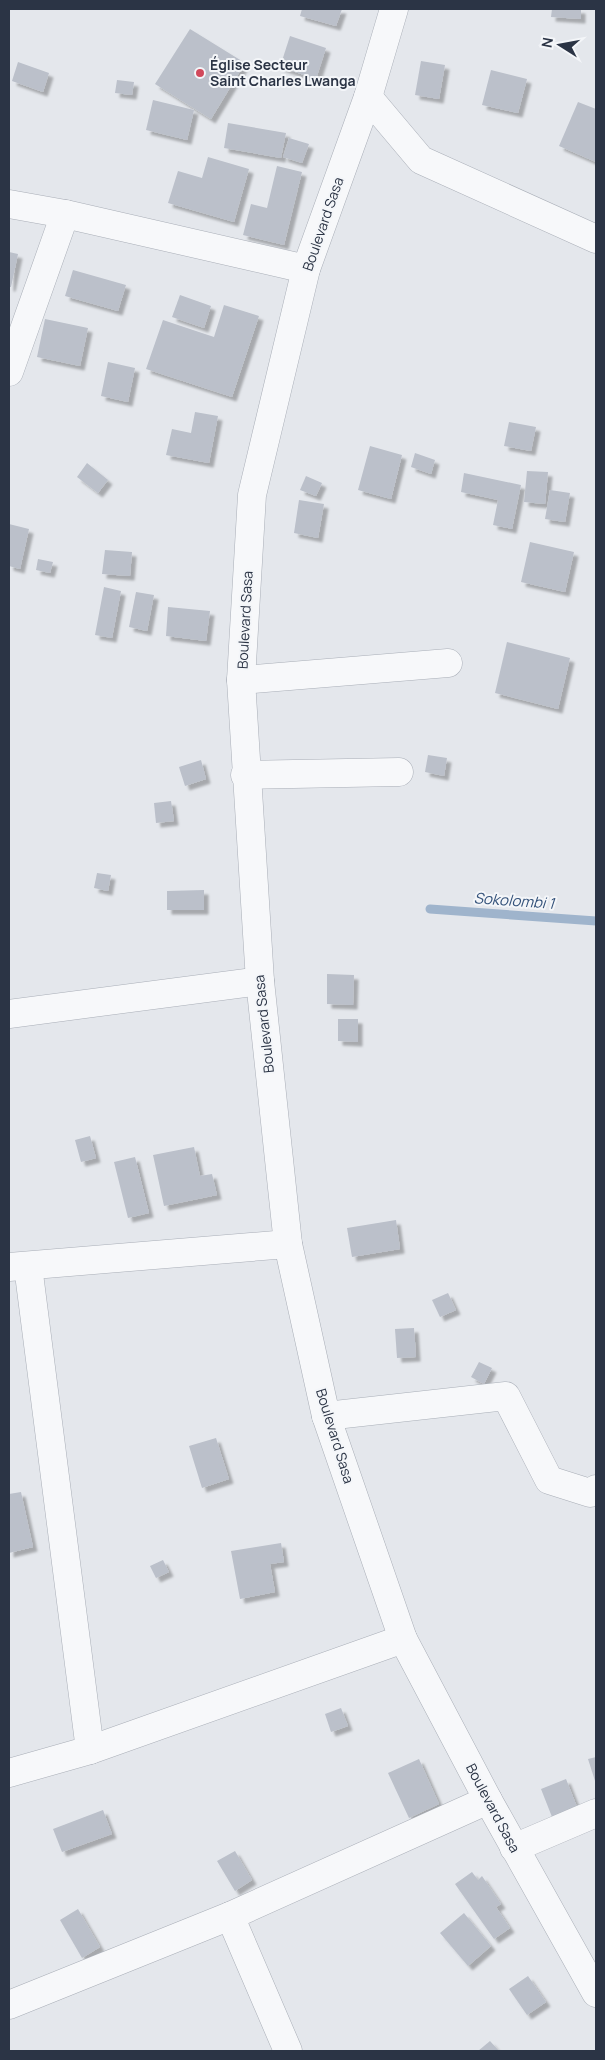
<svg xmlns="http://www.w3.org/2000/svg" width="605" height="2060" viewBox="0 0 605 2060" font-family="Manrope,sans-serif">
  <defs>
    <filter id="shadow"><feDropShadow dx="4.5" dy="4.5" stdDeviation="1" flood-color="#0004"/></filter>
  </defs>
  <rect width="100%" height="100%" fill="#e4e7ec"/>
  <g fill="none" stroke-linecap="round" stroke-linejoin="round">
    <polyline stroke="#9fb4cc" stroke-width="9" points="430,909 596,921"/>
  </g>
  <g fill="#bbc0ca" filter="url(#shadow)">
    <polygon points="302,9 342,9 336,26 300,16"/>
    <polygon points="552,9 581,9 581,19 551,17"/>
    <polygon points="190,29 245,63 211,119 155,84"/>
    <polygon points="290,36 326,48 316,79 280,67"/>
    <polygon points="421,61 445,65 439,99 415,95"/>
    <polygon points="18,62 49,73 43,92 12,81"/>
    <polygon points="491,70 527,79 518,113 482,105"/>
    <polygon points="117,80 134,82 132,95 115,93"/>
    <polygon points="153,100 194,110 187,140 146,130"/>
    <polygon points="578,102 596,109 596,162 559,146"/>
    <polygon points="228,123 286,133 281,158 224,148"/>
    <polygon points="289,138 309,144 302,163 283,157"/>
    <polygon points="208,157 249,169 234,222 168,203 178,171 202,178"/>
    <polygon points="277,166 302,172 284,245 243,235 251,204 267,208"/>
    <polygon points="9,252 18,254 11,287 9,287"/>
    <polygon points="73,270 126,285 118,311 65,296"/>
    <polygon points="180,295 211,306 204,328 172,317"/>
    <polygon points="224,305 259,316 232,397 146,369 163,320 214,337"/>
    <polygon points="45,319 88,328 80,366 37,357"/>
    <polygon points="108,362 135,368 128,402 101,396"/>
    <polygon points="195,412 218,416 209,463 166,455 172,429 191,433"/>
    <polygon points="509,422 536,427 531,451 504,446"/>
    <polygon points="370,446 402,455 391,499 358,490"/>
    <polygon points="415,453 435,460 431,474 411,467"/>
    <polygon points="87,463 108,480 98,493 77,477"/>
    <polygon points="527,471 548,472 545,504 524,502"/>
    <polygon points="464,473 521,485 512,529 493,525 498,500 461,492"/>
    <polygon points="306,476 322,483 316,496 300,490"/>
    <polygon points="550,490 570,493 565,522 545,519"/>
    <polygon points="299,500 324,504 318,538 294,533"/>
    <polygon points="9,524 29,529 20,569 9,566"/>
    <polygon points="530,542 574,552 565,592 521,582"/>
    <polygon points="105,550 132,552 130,576 102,574"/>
    <polygon points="38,559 53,562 50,573 36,570"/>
    <polygon points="104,587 121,591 112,638 95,635"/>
    <polygon points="136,592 154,595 147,631 129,627"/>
    <polygon points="168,607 210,611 206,641 166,636"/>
    <polygon points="507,642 570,658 558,709 495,693"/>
    <polygon points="428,755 447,758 444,776 425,772"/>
    <polygon points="201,760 206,779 185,786 179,767"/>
    <polygon points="171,801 174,821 156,823 154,803"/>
    <polygon points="97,873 111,875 108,891 94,888"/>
    <polygon points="204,890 204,910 167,910 167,891"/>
    <polygon points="327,974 354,975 353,1005 327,1004"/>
    <polygon points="338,1019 358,1019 358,1042 338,1041"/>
    <polygon points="90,1136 96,1158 81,1162 75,1140"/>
    <polygon points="194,1147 200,1176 212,1174 217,1195 164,1206 153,1155"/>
    <polygon points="135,1157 149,1213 128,1218 114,1162"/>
    <polygon points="396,1220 400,1249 352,1257 347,1228"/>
    <polygon points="448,1293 456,1310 440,1317 432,1300"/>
    <polygon points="414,1328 416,1357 397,1358 395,1329"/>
    <polygon points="479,1362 492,1368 484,1384 471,1377"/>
    <polygon points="216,1438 229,1479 202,1488 189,1446"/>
    <polygon points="21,1492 33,1547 9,1553 9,1494"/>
    <polygon points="281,1543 284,1562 270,1564 275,1592 240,1599 231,1551"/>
    <polygon points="163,1560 169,1572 156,1578 150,1566"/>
    <polygon points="341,1708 348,1726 331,1732 325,1714"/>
    <polygon points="596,1757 596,1784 588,1759"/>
    <polygon points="419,1759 439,1804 409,1818 388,1773"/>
    <polygon points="566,1779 579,1812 554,1822 541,1789"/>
    <polygon points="103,1810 112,1834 62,1852 53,1829"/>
    <polygon points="235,1851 252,1880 235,1891 217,1861"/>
    <polygon points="472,1872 478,1880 482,1876 501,1904 496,1907 510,1928 494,1939 455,1884"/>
    <polygon points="78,1909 100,1947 82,1958 60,1920"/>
    <polygon points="464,1913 491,1946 468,1966 440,1933"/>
    <polygon points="528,1976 546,2002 527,2015 509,1989"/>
    <polygon points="490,2041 499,2051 478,2051"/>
  </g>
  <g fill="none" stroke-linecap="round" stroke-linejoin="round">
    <g stroke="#a9aeb7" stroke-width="29">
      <g id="minor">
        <polyline points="394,9 368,97 306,269 252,495 241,680 260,981 288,1244 326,1416 403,1639 488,1800 596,1993"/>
        <polyline points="368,97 421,160 596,239"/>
        <polyline points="9,204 65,214 306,269"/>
        <polyline points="9,372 65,214"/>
        <polyline points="241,680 448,663"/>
        <polyline points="245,775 399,772"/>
        <polyline points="9,1014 260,981"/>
        <polyline points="28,1266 90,1750"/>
        <polyline points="9,1267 288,1244"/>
        <polyline points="326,1416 506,1396 549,1480 590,1493 596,1489"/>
        <polyline points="9,1773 90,1750 403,1639"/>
        <polyline points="514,1848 596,1813"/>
        <polyline points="230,1916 288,2051"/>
        <polyline points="9,2005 230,1916 488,1800"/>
      </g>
    </g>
    <use href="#minor" stroke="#f7f8fa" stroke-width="28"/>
  </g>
  <circle fill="#d1495b" stroke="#f4f6f9" stroke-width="2" cx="200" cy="73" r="5"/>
  <g text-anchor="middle" stroke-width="4" stroke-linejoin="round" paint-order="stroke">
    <g font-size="14" font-weight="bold" fill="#2b3445" stroke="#f4f6f9" text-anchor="start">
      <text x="210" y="70">Église Secteur<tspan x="210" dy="16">Saint Charles Lwanga</tspan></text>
    </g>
    <g font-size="14" fill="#2b3445" stroke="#f4f6f9">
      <text transform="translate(323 224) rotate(-71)" y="5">Boulevard Sasa</text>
      <text transform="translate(245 620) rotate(-87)" y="5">Boulevard Sasa</text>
      <text transform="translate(264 1024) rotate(-96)" y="5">Boulevard Sasa</text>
      <text transform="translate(335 1436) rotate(73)" y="5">Boulevard Sasa</text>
      <text transform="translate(493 1808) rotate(62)" y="5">Boulevard Sasa</text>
    </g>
    <g font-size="15" font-style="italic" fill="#34527a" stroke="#f4f6f9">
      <text transform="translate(514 901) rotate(4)" y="5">Sokolombi 1</text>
    </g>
  </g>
  <rect width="605" height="2060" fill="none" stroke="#2b3445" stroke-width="20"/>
  <g transform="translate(560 45) rotate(281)" stroke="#f4f6f9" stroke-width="4" paint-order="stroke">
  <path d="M0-4L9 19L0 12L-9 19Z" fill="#2b3445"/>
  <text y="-8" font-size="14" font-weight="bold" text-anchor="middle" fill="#2b3445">N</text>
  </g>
</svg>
